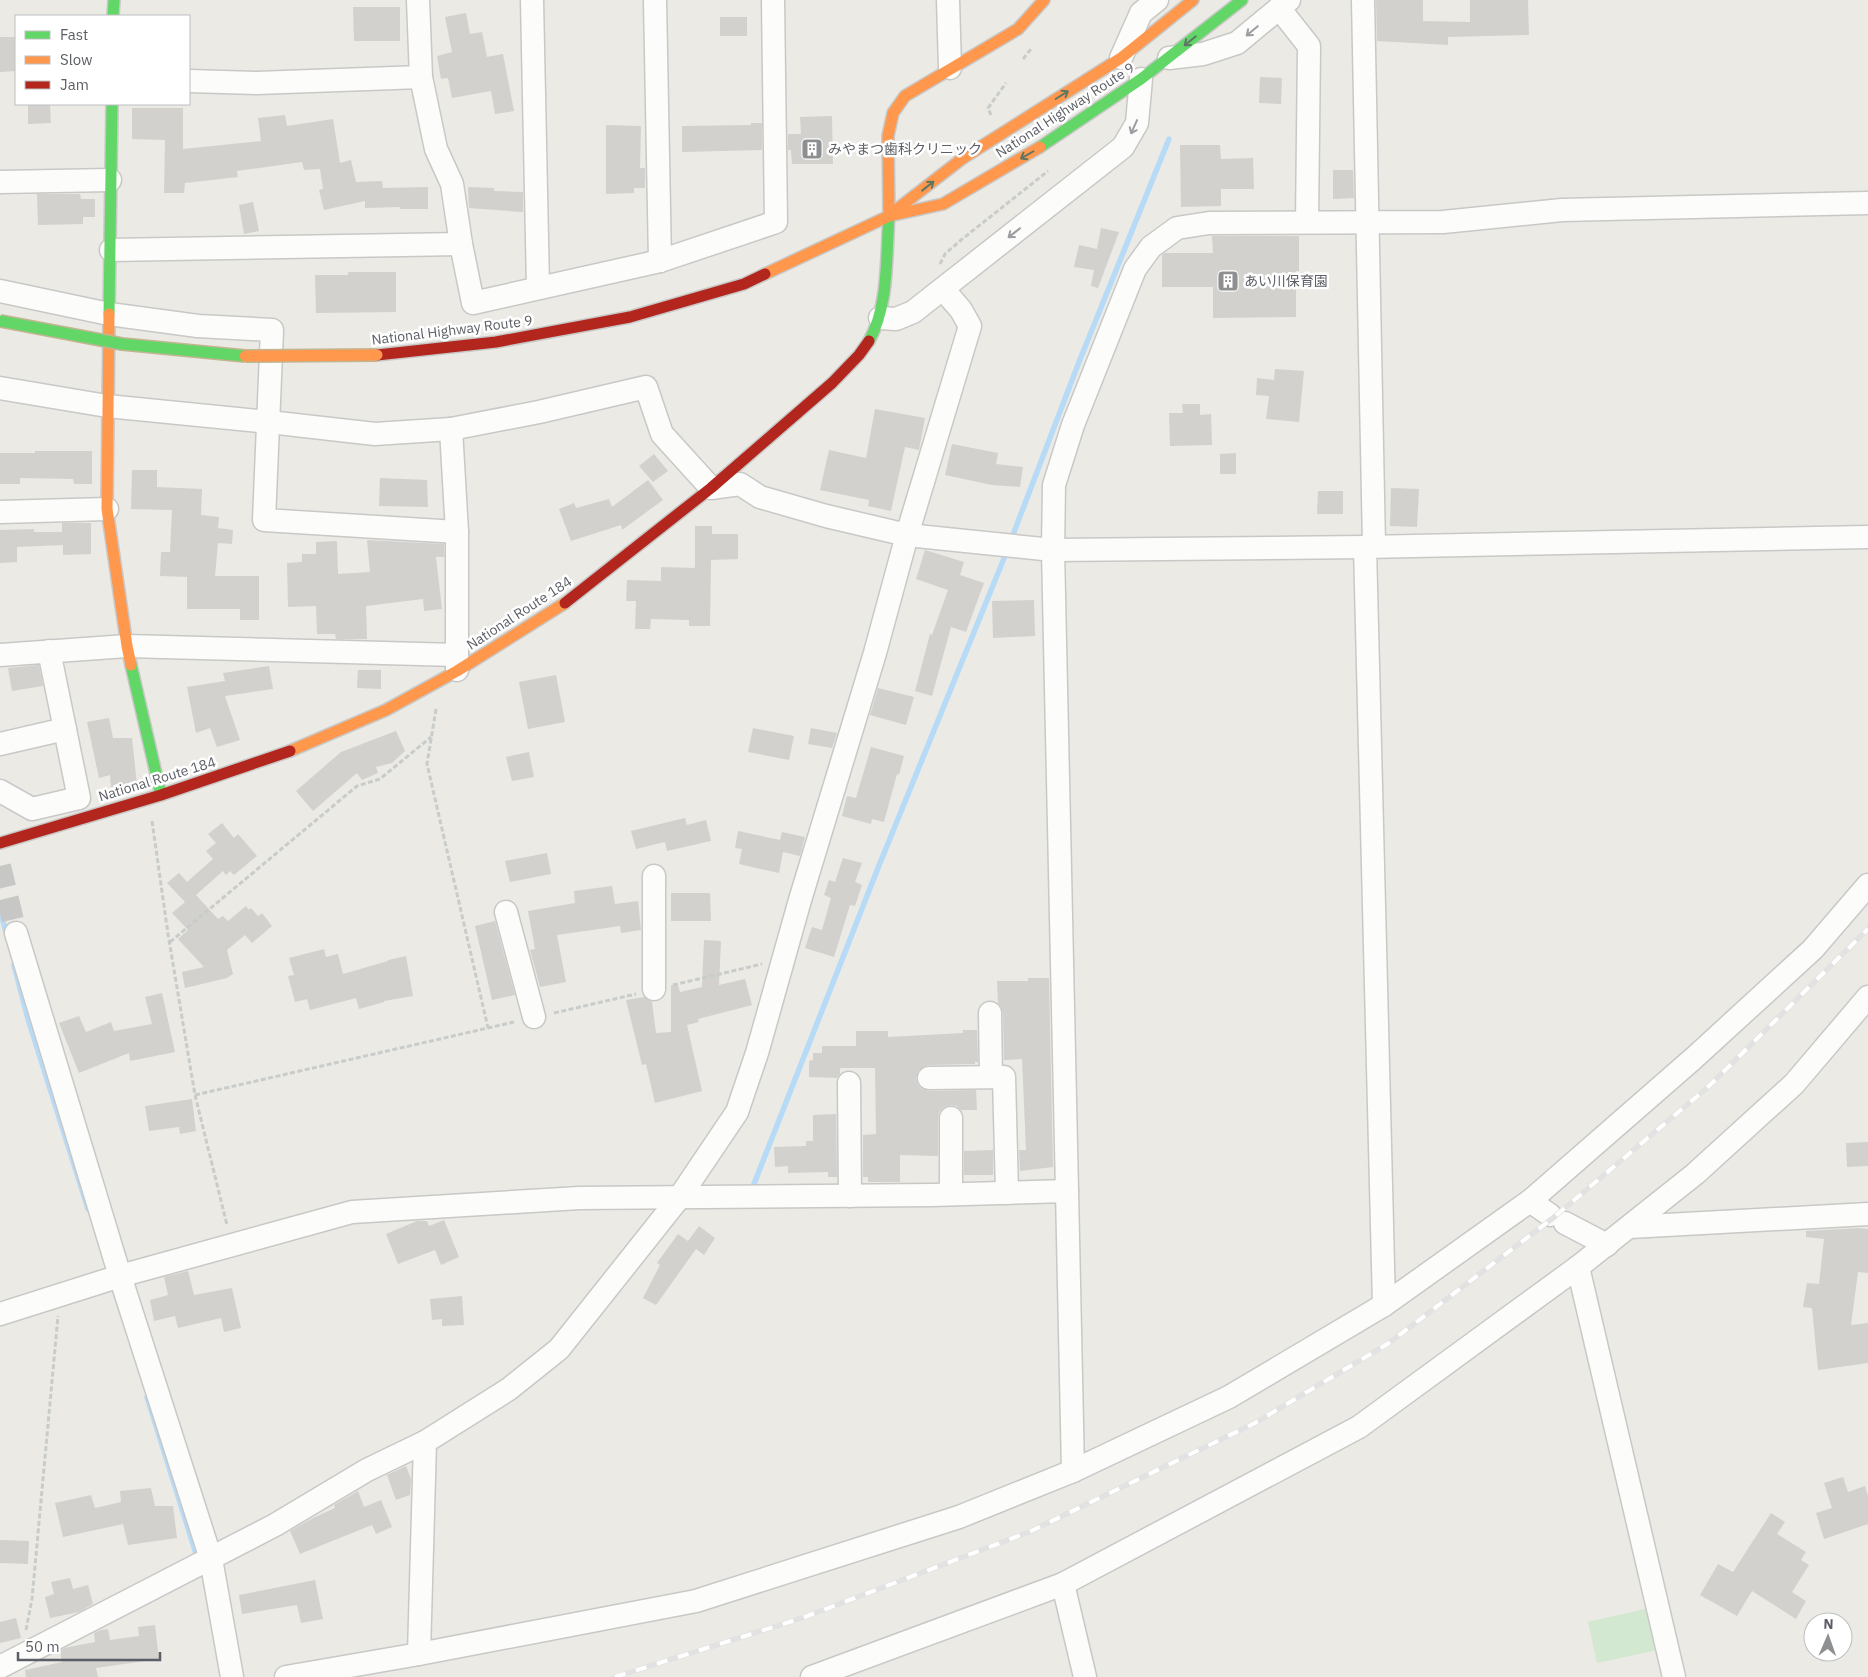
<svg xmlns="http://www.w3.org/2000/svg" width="1868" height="1677" viewBox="0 0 1868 1677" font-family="'IBM Plex Sans','Noto Sans JP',sans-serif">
  <rect width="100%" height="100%" fill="#ebeae5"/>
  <polygon fill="#d2e8d0" points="1649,1608 1662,1649 1597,1663 1588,1622"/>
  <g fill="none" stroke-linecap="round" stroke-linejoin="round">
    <g stroke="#b7dbf7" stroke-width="5.5">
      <polyline points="1011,540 1079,362 1169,139"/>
      <polyline points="0,910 7,936"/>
      <polyline points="14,965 28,1019 88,1209"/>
      <polyline points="751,1189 752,1189 878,868 1007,551"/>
      <polyline points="147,1397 198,1560"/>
    </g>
  </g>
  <g fill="#d2d1ce">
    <polygon points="1376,0 1423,0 1423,21 1470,22 1470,0 1528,0 1529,35 1448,37 1448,45 1377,41"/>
    <polygon points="353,7 400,7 400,41 354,41"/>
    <polygon points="466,13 470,34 482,32 487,57 503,54 514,111 495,114 491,91 452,98 448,78 441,79 437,56 452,52 445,17"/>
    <rect x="720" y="17" width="27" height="19"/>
    <polygon points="0,37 16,37 16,71 0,72"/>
    <polygon points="1260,77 1282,78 1281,104 1259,103"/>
    <polygon points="28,104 50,104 51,123 28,124"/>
    <polygon points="132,108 183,108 183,149 261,141 258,118 285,115 287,126 333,119 340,163 351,160 356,182 382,181 383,188 428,187 428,209 400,209 400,207 365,208 365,201 324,210 319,190 323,189 320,169 304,170 302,162 237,171 238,177 185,183 184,193 164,193 165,140 132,139"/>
    <polygon points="832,116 833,164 792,164 791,150 788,150 788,134 801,134 800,117"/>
    <polygon points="751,123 762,123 762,150 682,152 682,126 751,125"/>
    <polygon points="606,125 641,126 640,168 645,168 645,188 634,188 634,193 606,194"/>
    <polygon points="1180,145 1220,145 1221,159 1253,158 1254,189 1221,189 1221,206 1181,207"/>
    <polygon points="1333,170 1353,170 1354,198 1333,199"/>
    <polygon points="468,187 494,188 494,191 523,192 523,212 469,208"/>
    <polygon points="37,194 80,194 81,199 95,199 95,217 83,217 83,224 38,225"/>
    <polygon points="253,202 259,231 244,234 239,205"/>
    <polygon points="1101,228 1119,232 1098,288 1091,286 1094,270 1074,267 1079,245 1097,249"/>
    <polygon points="1212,236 1299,236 1299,271 1296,271 1296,317 1213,318 1213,287 1162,287 1162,255 1165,253 1213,253"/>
    <polygon points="348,272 396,272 396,312 316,313 315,275 348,275"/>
    <polygon points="1275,369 1304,371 1299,422 1266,419 1269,396 1256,395 1257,378 1274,380"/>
    <polygon points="1182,404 1200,404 1200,415 1211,414 1212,445 1170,446 1169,413 1183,413"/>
    <polygon points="875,409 925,418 919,450 905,447 891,511 868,506 869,500 820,490 829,450 866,458"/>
    <polygon points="952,444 998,453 996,464 1023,467 1020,487 992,485 945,475"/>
    <polygon points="35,451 92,451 92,484 74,484 73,479 20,478 20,484 0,484 0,453 35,453"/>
    <polygon points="1236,453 1236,474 1220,474 1220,454"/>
    <polygon points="654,454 668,471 653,482 639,466"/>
    <polygon points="132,470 157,470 157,487 202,489 201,515 219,517 218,528 233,530 232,544 218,543 215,576 259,576 259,620 240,620 240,609 187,609 187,577 160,576 161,552 170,552 172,510 131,509"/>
    <polygon points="380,478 427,480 428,507 379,506"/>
    <polygon points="648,480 663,500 622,530 621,525 571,541 559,509 574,503 576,508 609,499 612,507"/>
    <polygon points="1391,488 1419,489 1417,527 1390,526"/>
    <polygon points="1318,491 1343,491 1343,514 1317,514"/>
    <polygon points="62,523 91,523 91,554 63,555 63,545 17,547 17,562 0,563 0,530 34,529 34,532 62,532"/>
    <polygon points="695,526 712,526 712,534 738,534 738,559 711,560 710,626 689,626 689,620 651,619 650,629 635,629 636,601 626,601 627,580 661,581 661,567 695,568"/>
    <polygon points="367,540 444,544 444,557 436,557 442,609 424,611 423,599 366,606 367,639 336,639 335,634 317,634 316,606 288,607 287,563 302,562 302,554 316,554 316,542 337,541 338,574 370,572"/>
    <polygon points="925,550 964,562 960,575 984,583 966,632 951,627 932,696 915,691 930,634 932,635 948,590 916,579"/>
    <polygon points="1034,600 1035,636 993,638 992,601"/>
    <polygon points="39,665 43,686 12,691 8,668"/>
    <polygon points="269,666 273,689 225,696 240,740 217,747 210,728 196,733 187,687 225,681 223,673"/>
    <polygon points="358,670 381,670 381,689 357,688"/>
    <polygon points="556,675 565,722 528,729 519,682"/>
    <polygon points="878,688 914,697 906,725 870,715"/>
    <polygon points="109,718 113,738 132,738 137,785 111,787 110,775 99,778 87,722"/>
    <polygon points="753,728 794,736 789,760 748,752"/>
    <polygon points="811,728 837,733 832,748 808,744"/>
    <polygon points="396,731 405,751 392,763 376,767 378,773 362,780 357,773 313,811 296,791 341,752"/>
    <polygon points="871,747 904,756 899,775 897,774 884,822 872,819 871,824 842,816 847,796 856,798"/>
    <polygon points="529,752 534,777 512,781 506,757"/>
    <polygon points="685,818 687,825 706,820 711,841 667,851 665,842 636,849 631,831"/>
    <polygon points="222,823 234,838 238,834 257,856 234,875 230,871 226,875 223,871 196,895 218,919 223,916 228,921 246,906 249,910 251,908 258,916 262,913 272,926 252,943 245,935 227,950 233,974 227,978 185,988 182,972 204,967 178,939 188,930 172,913 185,902 167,883 179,873 187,882 213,859 206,851 216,843 208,834"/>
    <polygon points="738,831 780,840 782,832 805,837 800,856 783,852 779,873 739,864 742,849 735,848"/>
    <polygon points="547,853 551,874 510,882 505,861"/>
    <polygon points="843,858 862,863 855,882 862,885 855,906 850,905 834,957 805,948 812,927 822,930 831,898 824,895 829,880 835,882"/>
    <polygon points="612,886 615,904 638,901 641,930 621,933 620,926 557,935 566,982 540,987 530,950 535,949 528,911 575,903 574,891"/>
    <polygon points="671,893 710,893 711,921 671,921"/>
    <polygon points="495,921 515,995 492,1000 475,926"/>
    <polygon points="704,940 721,941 719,985 745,979 752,1005 698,1019 699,1022 687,1025 702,1091 655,1103 646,1064 642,1065 626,1000 644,997 652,1002 656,1033 671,1032 671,985 678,985 680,992 702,987"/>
    <polygon points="324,949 326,957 338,954 343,974 388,961 388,960 406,956 413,996 384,1001 384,1002 359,1009 356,998 310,1010 307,999 295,1002 288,976 294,975 289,958"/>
    <polygon points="1028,978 1049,978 1053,1167 1020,1171 1019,1150 1026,1150 1022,1059 1004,1060 1003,1013 1001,1007 998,1003 997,981 1028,981"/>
    <polygon points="162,993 175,1052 130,1061 129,1053 79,1073 59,1023 79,1016 86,1032 111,1022 114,1031 152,1024 145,997"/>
    <polygon points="963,1030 977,1030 978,1062 975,1062 975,1064 928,1065 923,1067 918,1071 916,1079 918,1085 922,1089 929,1091 976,1090 977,1110 961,1110 957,1106 951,1105 944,1107 939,1112 938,1118 938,1156 900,1155 900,1182 868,1182 868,1177 863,1177 863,1135 876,1134 875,1068 840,1068 840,1074 837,1078 809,1077 809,1061 813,1060 813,1053 822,1053 822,1046 856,1046 856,1031 888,1031 888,1037 963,1033"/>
    <polygon points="192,1099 196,1131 180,1134 179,1127 149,1131 145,1106"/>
    <polygon points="836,1114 837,1177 828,1177 828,1172 788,1173 788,1166 775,1167 774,1147 806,1146 806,1141 813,1141 813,1115"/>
    <polygon points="1868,1142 1868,1166 1847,1167 1846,1143"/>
    <polygon points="993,1150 993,1175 964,1175 964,1151"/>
    <polygon points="444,1220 459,1257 441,1265 435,1250 398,1264 386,1234 417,1221 427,1221 429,1226"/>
    <polygon points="699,1226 715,1238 704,1255 696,1249 656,1305 643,1298 660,1265 657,1263 678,1234 688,1241"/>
    <polygon points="1859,1228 1868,1229 1868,1273 1858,1272 1851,1325 1868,1323 1868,1363 1818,1370 1812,1308 1803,1307 1807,1283 1819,1284 1824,1239 1806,1237 1806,1231"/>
    <polygon points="188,1271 194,1295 232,1288 241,1328 224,1332 221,1318 178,1328 175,1316 154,1321 150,1300 168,1295 164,1277"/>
    <polygon points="462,1296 464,1325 442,1326 442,1319 432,1320 430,1299"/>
    <polygon points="406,1466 411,1479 410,1495 396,1500 387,1475"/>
    <polygon points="1843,1477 1848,1492 1865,1486 1868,1496 1868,1524 1824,1539 1816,1513 1832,1508 1824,1483"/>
    <polygon points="151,1488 155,1506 173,1506 177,1538 128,1545 123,1524 63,1537 55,1503 91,1495 95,1508 121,1502 120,1491"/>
    <polygon points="358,1491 364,1507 381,1500 392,1527 376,1534 372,1525 300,1554 290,1531 313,1518 335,1508 334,1505"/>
    <polygon points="1771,1513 1785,1522 1777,1534 1806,1552 1801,1560 1809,1565 1792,1592 1806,1601 1796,1619 1752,1591 1737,1616 1700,1595 1718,1564 1733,1572"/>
    <polygon points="0,1540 29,1541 28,1564 0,1563"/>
    <polygon points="70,1578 73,1589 88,1585 93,1604 79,1612 50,1618 45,1597 54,1594 51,1582"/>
    <polygon points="315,1580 323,1619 301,1623 297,1605 242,1614 239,1595"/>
    <polygon points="16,1618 21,1638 0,1643 0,1622"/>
    <polygon points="155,1625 159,1659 96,1668 98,1677 26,1677 25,1670 62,1662 60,1651 64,1648 95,1642 94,1633 101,1630 108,1629 110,1640 139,1636 138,1627"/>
  </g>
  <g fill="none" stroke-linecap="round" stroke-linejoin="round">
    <polyline stroke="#c7c7c5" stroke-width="22" stroke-dasharray="22 11" stroke-linecap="butt" points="0,866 16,933"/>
    <g stroke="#c8c8c7" stroke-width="25">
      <g id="street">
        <polyline points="418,0 421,77 436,149 452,184 461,244 473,303 660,261 776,222 773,0"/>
        <polyline points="532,0 538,287"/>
        <polyline points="655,0 660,261"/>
        <polyline points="948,0 950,68"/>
        <polyline points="1363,0 1374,546"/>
        <polyline points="1279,8 1309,46 1307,222"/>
        <polyline points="1121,58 1141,13 1157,0"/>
        <polyline points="1169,58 1203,54 1237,43 1289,0"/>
        <polyline points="189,81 257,83 421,77"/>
        <polyline points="0,182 110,180"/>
        <polyline points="111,250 461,244"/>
        <polyline points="0,291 109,314 198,326 272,330 264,520 457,532"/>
        <polyline points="880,318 896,319 913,312 1123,147 1137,123 1141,79"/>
        <polyline points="0,388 107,406 269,422 375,434 451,429 539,412 646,387 662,434 711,488 740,484 760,497 826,516 907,535 1053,550 1365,547 1868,537"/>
        <polyline points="451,429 457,532 457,670"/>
        <polyline points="0,512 107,509"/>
        <polyline points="1365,547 1384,1305"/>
        <polyline points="0,655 127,646 457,655"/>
        <polyline points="0,744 65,729"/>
        <polyline points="0,791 32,809 79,798 49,651"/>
        <polyline points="654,876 654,989"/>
        <polyline points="506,912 534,1017"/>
        <polyline points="16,933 120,1276 211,1559 232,1677"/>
        <polyline points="990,1013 991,1077"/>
        <polyline points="929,1078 1004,1077 1007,1193"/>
        <polyline points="849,1083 850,1196"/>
        <polyline points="951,1118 951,1194"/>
        <polyline points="1067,1191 1053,550 1054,485 1073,425 1135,269 1151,247 1177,228 1209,223 1443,222 1562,210 1868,203"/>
        <polyline points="1530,1201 1550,1215"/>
        <polyline points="1565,1223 1607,1245"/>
        <polyline points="1630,1227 1868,1214"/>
        <polyline points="1578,1267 1674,1677"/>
        <polyline points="0,1314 120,1276 352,1212 579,1198 932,1195 1067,1191 1073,1471"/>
        <polyline points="1063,1584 1085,1677"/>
        <polyline points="419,1654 425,1442"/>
        <polyline points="0,1667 275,1525 367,1470 425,1442 509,1389 559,1349 679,1198 737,1112 757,1053 800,900 875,653 907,535 970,326 961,310 943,289"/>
        <polyline points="286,1677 419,1654 696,1601 959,1517 1073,1471 1229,1397 1384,1305 1530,1201 1694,1058 1813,949 1868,885"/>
        <polyline points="812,1677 1063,1584 1359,1427 1578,1267 1695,1174 1794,1084 1868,997"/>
      </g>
    </g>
    <g stroke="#c8c8c7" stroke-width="14">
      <g id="fast">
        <polyline points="113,16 114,0"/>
        <polyline points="1040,147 1141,79 1242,0"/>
        <polyline points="109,314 112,104"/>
        <path d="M869,341C889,306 886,256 889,216"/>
        <polyline points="131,665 161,795"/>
      </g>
    </g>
    <g stroke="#c8c8c7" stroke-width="14">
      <g id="slow">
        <polyline points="896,210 963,158 1121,58 1193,0"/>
        <polyline points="889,216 888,136 893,113 905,96 1018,29 1044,0"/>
        <polyline points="765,274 889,216 943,204 1040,147"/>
        <polyline points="109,314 107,509 127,646 131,665"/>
        <polyline points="290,751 386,710 457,671 565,603"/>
      </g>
    </g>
    <g stroke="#c8c8c7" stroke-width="14">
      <g id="jam">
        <polyline points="377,355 496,342 630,317 744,284 765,274"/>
        <polyline points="565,603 711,488 832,383 859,355 869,341"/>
        <polyline points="0,843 161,795 290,751"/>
      </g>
    </g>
    <g stroke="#c8ccca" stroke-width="3" stroke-dasharray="5 2.5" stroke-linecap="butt">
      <polyline points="1023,59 1031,49"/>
      <polyline points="991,115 988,108 1006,83"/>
      <polyline points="940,264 945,254 961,240 1048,171"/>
      <polyline points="436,709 427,764 488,1028"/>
      <polyline points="152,821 168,934 195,1095 227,1225"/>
      <polyline points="170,942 357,786 380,779 431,737"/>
      <polyline points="673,985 762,964"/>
      <polyline points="554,1013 636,994"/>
      <polyline points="195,1095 514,1022"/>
      <polyline points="26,1630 32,1599 58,1316"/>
    </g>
    <use href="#street" stroke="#fcfcfb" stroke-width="22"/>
    <use href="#fast" stroke="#63d668" stroke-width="11"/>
    <use href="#slow" stroke="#ff974d" stroke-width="11"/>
    <use href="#jam" stroke="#b3261e" stroke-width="11"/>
    <g stroke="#e2e2e2" stroke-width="5.5">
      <polyline id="rail" points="615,1677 802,1618 1029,1532 1255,1423 1389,1343 1553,1218 1707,1088 1868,929"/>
    </g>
    <use href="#rail" stroke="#fff" stroke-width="4" stroke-dasharray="11" stroke-linecap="butt"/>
    <g stroke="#c3b592" stroke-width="14" stroke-linecap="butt">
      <polyline id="fast-bridge" points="0,321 122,344 245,356"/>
    </g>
    <g stroke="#c3b592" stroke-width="14" stroke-linecap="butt">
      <polyline id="slow-bridge" points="245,356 377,355"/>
    </g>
    <use href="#fast-bridge" stroke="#63d668" stroke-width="11"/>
    <use href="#slow-bridge" stroke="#ff974d" stroke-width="11"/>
  </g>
  <defs><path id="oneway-shaft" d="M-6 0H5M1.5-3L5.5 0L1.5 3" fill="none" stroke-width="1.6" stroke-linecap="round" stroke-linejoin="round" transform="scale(1.25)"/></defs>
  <g stroke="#9b9da0">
    <use href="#oneway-shaft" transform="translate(1252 31) rotate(140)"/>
    <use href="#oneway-shaft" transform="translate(1134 127) rotate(114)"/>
    <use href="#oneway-shaft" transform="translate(1014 233) rotate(142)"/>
  </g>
  <g stroke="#5d7665">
    <use href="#oneway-shaft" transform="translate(1190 41) rotate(141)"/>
    <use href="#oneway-shaft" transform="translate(1062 95) rotate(-32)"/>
    <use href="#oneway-shaft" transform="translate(1027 155) rotate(150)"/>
    <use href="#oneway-shaft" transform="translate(928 186) rotate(-38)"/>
  </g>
  <defs>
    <g id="building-square" transform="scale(1.125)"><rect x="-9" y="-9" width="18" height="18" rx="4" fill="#8d8f91" stroke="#fff"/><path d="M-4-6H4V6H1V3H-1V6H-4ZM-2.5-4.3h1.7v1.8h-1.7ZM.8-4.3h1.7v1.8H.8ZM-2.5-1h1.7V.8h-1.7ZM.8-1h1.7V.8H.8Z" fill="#fff"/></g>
  </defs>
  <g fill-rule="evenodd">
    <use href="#building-square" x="812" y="149"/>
    <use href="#building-square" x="1228" y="281"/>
  </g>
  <g text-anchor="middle" stroke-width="5" stroke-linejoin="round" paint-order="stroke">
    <g font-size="14" fill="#5b5e64" stroke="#fff">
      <text transform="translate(1065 110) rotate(-33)" y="5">National Highway Route 9</text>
      <text transform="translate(452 330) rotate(-7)" y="5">National Highway Route 9</text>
      <text transform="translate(519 613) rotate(-33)" y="5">National Route 184</text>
      <text transform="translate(157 779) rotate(-17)" y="5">National Route 184</text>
    </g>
    <g font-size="14" fill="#5b5e64" stroke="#fff" text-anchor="start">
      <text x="828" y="154">みやまつ歯科クリニック</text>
      <text x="1244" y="286">あい川保育園</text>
    </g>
  </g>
  <rect x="15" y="15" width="175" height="90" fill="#ffffff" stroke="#bdbfc1"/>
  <rect x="25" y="31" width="25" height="8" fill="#63d668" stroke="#bdbfc1"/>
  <text x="60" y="40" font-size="15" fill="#5b5e64">Fast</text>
  <rect x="25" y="56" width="25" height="8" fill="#ff974d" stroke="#bdbfc1"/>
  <text x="60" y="65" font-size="15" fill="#5b5e64">Slow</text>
  <rect x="25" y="81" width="25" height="8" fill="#b3261e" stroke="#bdbfc1"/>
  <text x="60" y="90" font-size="15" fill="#5b5e64">Jam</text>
  <g transform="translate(1828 1637) rotate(2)"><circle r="24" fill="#ffffff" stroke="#bdbfc1"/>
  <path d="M0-4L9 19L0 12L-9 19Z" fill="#8d8f91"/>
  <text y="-8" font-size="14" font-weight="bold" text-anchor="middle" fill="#5b5e64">N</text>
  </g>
  <path d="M18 1652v8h142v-8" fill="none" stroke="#5b5e64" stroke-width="2.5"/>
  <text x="25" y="1652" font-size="15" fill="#5b5e64" stroke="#ffffff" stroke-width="4" paint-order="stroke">50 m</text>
</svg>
